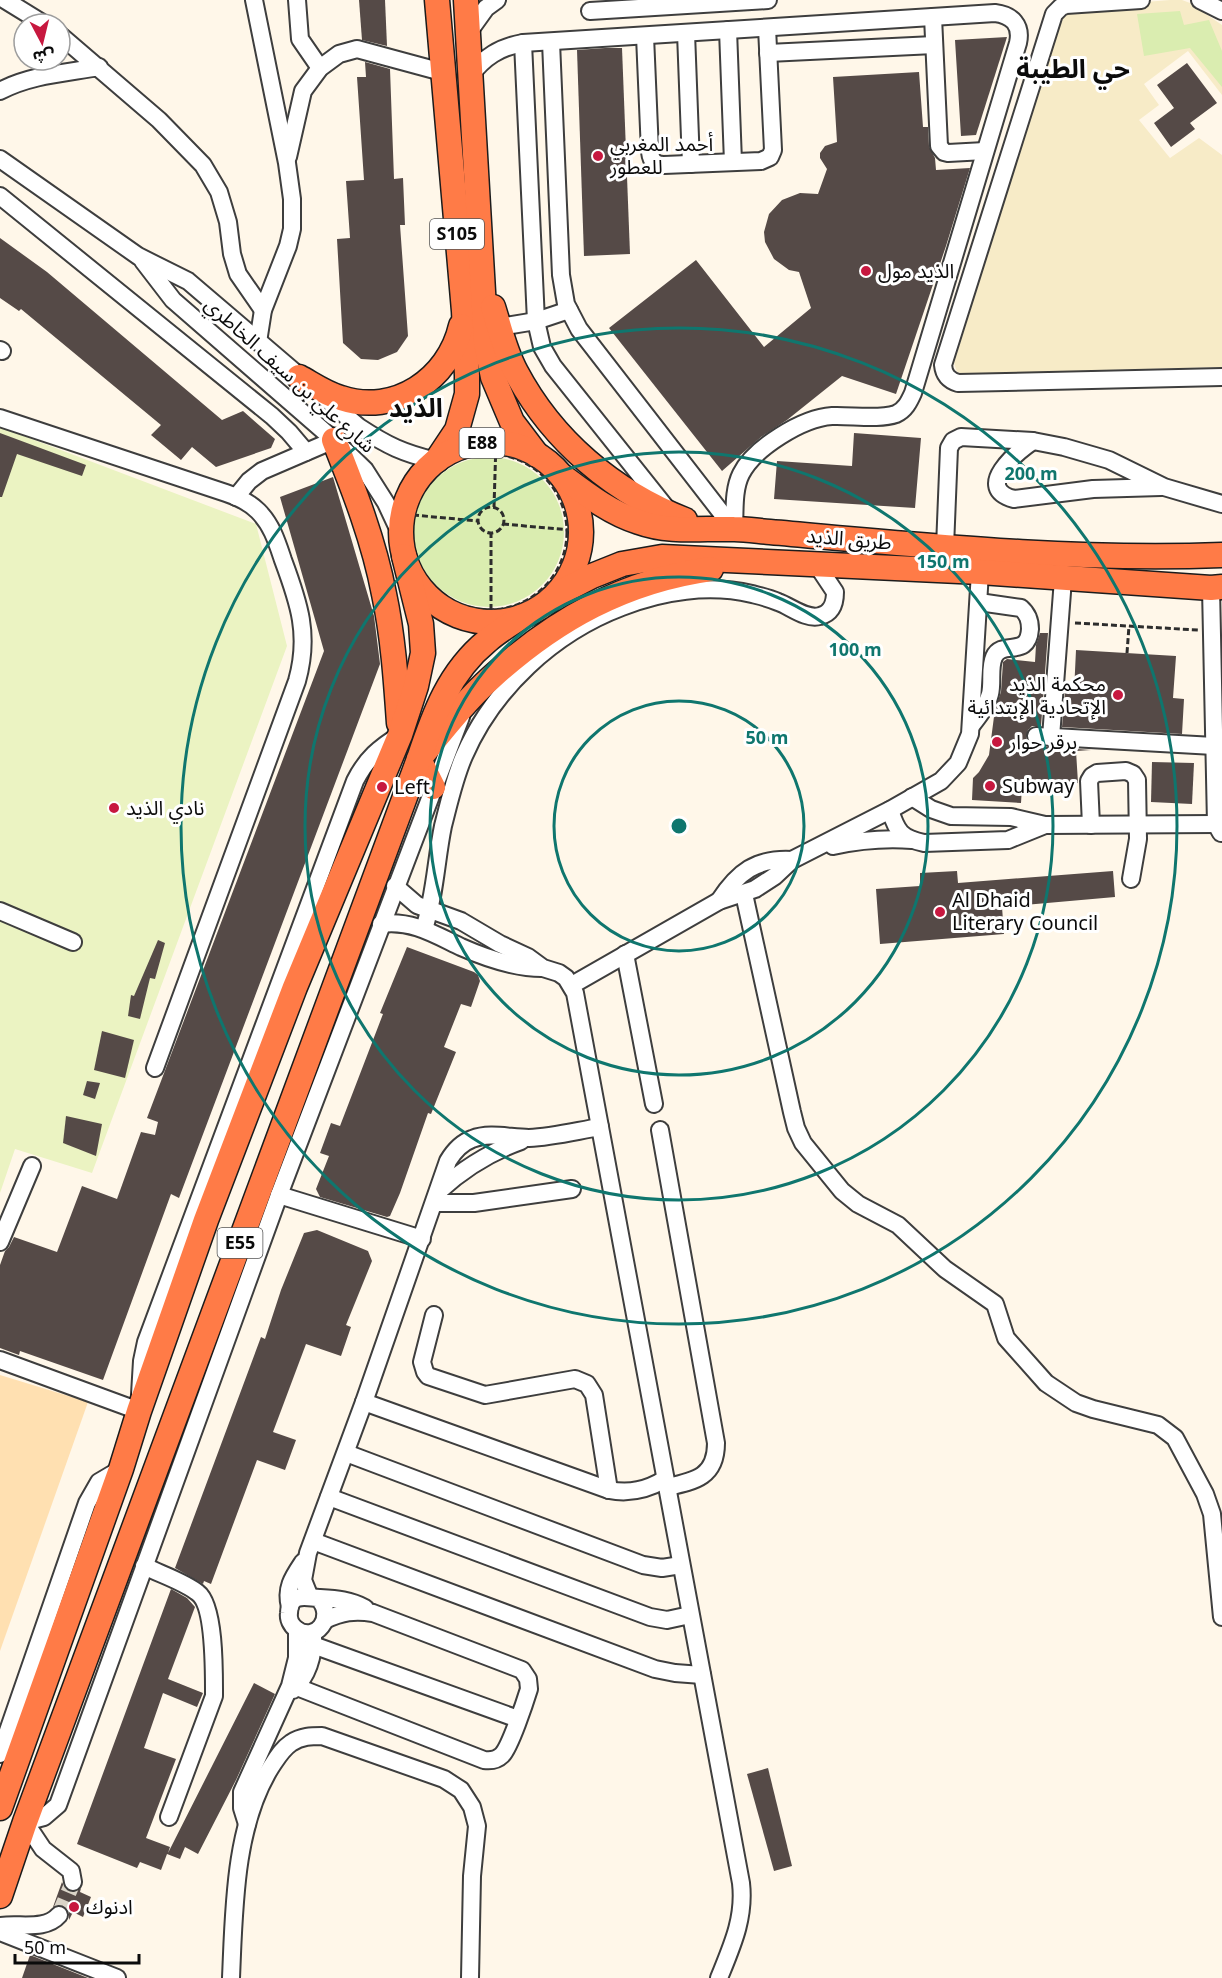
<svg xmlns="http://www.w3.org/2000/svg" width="1222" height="1978" viewBox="0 0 1222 1978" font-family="Georgia,'Noto Sans Arabic',serif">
  <rect width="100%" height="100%" fill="#fff7e9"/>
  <polygon fill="#f7ebc7" points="1170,0 1182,0 1190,3 1222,25 1222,95 1188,51 1144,84 1159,105 1139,120 1170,158 1199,138 1222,155 1222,367 964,374 957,372 954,363 1061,15 1070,8"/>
  <g fill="#daedb0">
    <polygon points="1180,11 1184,25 1209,20 1222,51 1222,87 1190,48 1144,56 1137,14"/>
    <circle cx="489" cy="532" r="75"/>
  </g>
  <polygon fill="#ffe0b1" points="0,1375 88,1402 0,1651"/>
  <polygon fill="#ebf3c2" points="0,427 256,524 287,646 92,1173 15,1149 0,1193"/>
  <g fill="#554a47">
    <polygon points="359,0 385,0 387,46 362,40"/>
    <polygon points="1007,37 976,135 961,136 955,40"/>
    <polygon points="605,48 622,48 630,254 584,256 577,50"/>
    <polygon points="365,62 390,69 394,179 403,178 405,225 400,225 408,336 397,352 378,360 361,359 343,343 337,239 350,238 346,181 364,180 357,77 366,77"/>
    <polygon points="1187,63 1217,103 1190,123 1195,129 1171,147 1154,123 1174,108 1157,85"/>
    <polygon points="919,72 923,127 928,127 929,146 935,158 936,170 970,168 946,246 896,394 842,376 787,420 761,437 722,471 609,328 696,260 764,347 811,308 799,272 789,270 774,259 765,242 764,232 769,214 782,200 800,193 818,194 827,169 820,158 820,153 825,146 837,142 833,77"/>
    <polygon points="0,238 47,272 222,420 243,411 275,439 271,448 216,467 192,447 181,460 151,435 161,425 21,309 19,311 0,298"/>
    <polygon points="0,433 86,465 82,476 17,454 2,497 0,497"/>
    <polygon points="854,433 921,438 915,508 774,499 777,461 852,466"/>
    <polygon points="333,477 374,616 380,664 179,1198 171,1194 103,1380 20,1351 19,1355 0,1348 0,1265 5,1251 9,1247 14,1237 57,1252 82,1186 117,1199 141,1132 155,1135 158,1122 147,1118 324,651 280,497"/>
    <polygon points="1040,633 1048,633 1041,726 1032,726 1028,730 1026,740 1030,744 1035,746 1091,750 1076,751 1078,783 1022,787 1021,803 972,800 973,778 979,772 989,755 995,709 1001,692 1003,662 1007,659 1035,662 1036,645"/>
    <polygon points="1076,650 1176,656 1173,698 1184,699 1182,734 1062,727 1065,692 1074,692"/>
    <polygon points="1152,762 1194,763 1192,804 1151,802"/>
    <polygon points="957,871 958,883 1113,871 1115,897 1002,907 1004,934 880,944 876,889 920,886 920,873"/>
    <polygon points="158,940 165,943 155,979 150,978 140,1019 128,1016 131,995 134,996"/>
    <polygon points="407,947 474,972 478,975 480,981 471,1007 461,1004 444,1047 456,1052 431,1114 428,1113 400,1193 390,1216 387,1217 320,1197 316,1189 329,1156 320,1153 331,1123 340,1126 383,1014 380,1013"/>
    <polygon points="102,1031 134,1040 125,1078 94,1070"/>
    <polygon points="87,1081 100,1083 95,1099 83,1095"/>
    <polygon points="66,1116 102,1124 96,1156 63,1143"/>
    <polygon points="317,1230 368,1251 372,1261 346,1325 351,1327 341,1356 306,1344 273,1432 296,1440 285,1470 257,1460 211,1584 204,1581 203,1584 175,1568 261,1337 265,1339 281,1290 304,1233"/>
    <polygon points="171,1589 187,1598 195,1607 168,1679 203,1693 197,1707 163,1693 144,1748 176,1759 146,1838 170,1847 168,1853 254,1683 275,1694 236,1780 198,1854 185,1847 180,1859 167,1854 161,1870 140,1862 137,1868 77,1844"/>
    <polygon points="768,1768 792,1866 774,1871 747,1774"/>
    <polygon points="62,1882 65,1888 69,1892 75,1892 81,1888 80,1892 91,1897 83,1917 73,1912 69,1920 69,1912 67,1908 62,1905 53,1907"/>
    <polygon points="30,1955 88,1978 22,1978"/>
  </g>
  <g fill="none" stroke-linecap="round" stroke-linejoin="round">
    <polyline stroke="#dad4c8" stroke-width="16" stroke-dasharray="16 8" stroke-linecap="butt" points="59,1915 73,1882"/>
    <g stroke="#3e3e3e" stroke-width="20">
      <g id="minor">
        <polyline points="5,0 44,24"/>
        <polyline points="254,0 287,163 292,199 292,229 288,246 263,310 258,342"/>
        <polyline points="297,0 300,39 320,68"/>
        <path d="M1141,0L1066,5L1061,7L1054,14L943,365C944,375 948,380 958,383L1222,377"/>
        <polyline points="1200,0 1222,11"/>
        <polyline points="590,11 768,0"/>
        <polyline points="933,17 939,146 944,152 948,153 985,151"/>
        <polyline points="728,30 733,162"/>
        <polyline points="468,33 486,8 497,0"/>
        <polyline points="686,33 691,164"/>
        <polyline points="60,35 159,120 203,165 219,192 228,222 232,254 238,274 263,310"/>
        <path d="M645,36L650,152C651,161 655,165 664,165L761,161L770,157L773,150L767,28"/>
        <polyline points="551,42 561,275 566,304 579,329 734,529"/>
        <polyline points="523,43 536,321 542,347 553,366 667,509"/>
        <polyline points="768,53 934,45"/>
        <path d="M470,76C484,57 500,47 523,43L995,13C1012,15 1022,25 1018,43L913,393C909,402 905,410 896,414C879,420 850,415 832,416C802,418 754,448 741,474C733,490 735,511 734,529"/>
        <path d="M0,91C30,75 65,73 99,67"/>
        <polyline points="288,157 303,91 320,68 339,54 357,49 442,72"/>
        <path d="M0,159L138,256L188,281L359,427C388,446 403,453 436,461"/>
        <polyline points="0,196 272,416 289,432 306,452"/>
        <polyline points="143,261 173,300 334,440 365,470 386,503 401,535"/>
        <polyline points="499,327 536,321 569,310"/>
        <polyline points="0,350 2,351"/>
        <path d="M0,418L226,493C238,497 249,502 258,511C272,525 277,542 283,560C299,603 310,635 297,681L155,1068"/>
        <path d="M1033,441C1017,452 973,488 1014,499L1093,489L1161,487"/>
        <polyline points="236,497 249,481 262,471 334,440"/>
        <polyline points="945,547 949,448 953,441 961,437 1033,441 1064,447 1109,460 1164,487 1222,504"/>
        <polyline points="1211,588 1216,824 1221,833"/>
        <path d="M971,726C978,717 987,706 990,694C993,683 989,668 994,657C1002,639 1028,659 1030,629C1030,620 1028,614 1021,608L979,602"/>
        <polyline points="1036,736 1214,746"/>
        <polyline points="1051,737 1063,579"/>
        <polyline points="912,797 931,809 951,816 1011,817 1045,825 1216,824"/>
        <path d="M890,810C897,832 901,838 924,843L1008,840L1045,825"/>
        <polyline points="1091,825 1089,781 1092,776 1097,773 1126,771 1133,774 1137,780 1138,839 1131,879"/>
        <path d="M833,846C860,840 885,838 912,840"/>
        <path d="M395,886L417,905L461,921L500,944L528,957L543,968L559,973L566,978L575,993L741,1883C745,1918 732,1946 719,1978"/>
        <polyline points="744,894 792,1112 796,1128 803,1143 842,1191 858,1204 898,1225 945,1269 995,1304 1006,1338 1046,1383 1076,1403 1093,1409 1158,1425 1175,1438 1205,1494 1212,1514 1222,1617"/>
        <path d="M719,901C738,872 756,858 792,860"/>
        <polyline points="0,911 73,942"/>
        <path d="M381,924C412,920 434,934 461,947C486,958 514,968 542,968"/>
        <path d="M424,929C435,896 436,860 443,826C449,803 454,779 464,756C493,689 553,633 622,607C662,591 709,584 752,594C760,596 769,598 778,602C790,606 806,620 820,616C832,613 835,603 835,592L817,565"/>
        <polyline points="625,954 654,1104"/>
        <polyline points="572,985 719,901 755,889 775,876 792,860 890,810 941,781 958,763 970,734 980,572"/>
        <path d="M660,1130L716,1443C716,1477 695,1481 667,1487"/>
        <path d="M439,1191C464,1168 490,1152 521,1141"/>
        <polyline points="279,1195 422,1239"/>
        <polyline points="435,1203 474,1203 572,1189"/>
        <polyline points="0,1242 32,1166"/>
        <polyline points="434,1315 422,1362 425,1372 428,1376 485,1395 575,1379 587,1384 594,1395 609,1490"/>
        <path d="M0,1360L139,1411L142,1361L146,1342L355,781C366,759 380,747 400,735"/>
        <path d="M364,1402L609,1490C630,1494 647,1490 665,1479"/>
        <polyline points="346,1453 643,1565 662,1568 681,1565"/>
        <polyline points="329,1497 650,1617 667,1620 690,1615"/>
        <polyline points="313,1541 655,1669 675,1673 702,1675"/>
        <path d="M144,1566C160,1574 185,1582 198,1593C215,1606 214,1674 214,1696L169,1817"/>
        <path d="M309,1595L303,1580L308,1553L364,1402L448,1161C454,1151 461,1143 472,1139C490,1132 510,1138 529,1138C552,1137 576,1131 600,1127"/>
        <path d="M318,1598C337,1617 315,1644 296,1629C291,1625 288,1619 289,1613C290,1591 307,1598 320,1598C337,1599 350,1600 365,1608"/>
        <path d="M290,1607C285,1588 293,1577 303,1562"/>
        <polyline points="313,1645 518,1719"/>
        <path d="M297,1687L484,1760C491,1761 497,1760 502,1755C510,1747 525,1702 529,1689L528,1679L522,1670L373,1613C354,1610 342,1612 325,1620"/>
        <path d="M293,1690C308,1675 314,1656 313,1634"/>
        <polyline points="0,1754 87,1503 99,1482 121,1469"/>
        <polyline points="247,1824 242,1808 242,1792 290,1686 297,1658 297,1630"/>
        <polyline points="73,1882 71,1871 43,1849 25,1822 44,1817 58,1805 279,1195 461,717"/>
        <path d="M0,1926C20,1923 45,1931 59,1915"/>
        <polyline points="0,1932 117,1978"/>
        <path d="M231,1978C234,1910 234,1826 271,1767C277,1758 282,1749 291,1743C301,1736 312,1736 322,1736L444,1779L461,1790L472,1807L477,1826L472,1876L470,1978"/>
      </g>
    </g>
    <g stroke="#1c1c1c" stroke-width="27">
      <g id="highway">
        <polyline points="437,0 464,311 467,376 467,394 457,430 437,460"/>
        <polyline points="466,0 486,343 493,377 512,422 537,455"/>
        <path d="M493,307C500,329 505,352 516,372C552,440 613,492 685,520"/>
        <path d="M299,377C312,384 326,394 341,398C395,416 449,379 461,326"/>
        <path d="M334,440C354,490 374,541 384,594C393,636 396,680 399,723"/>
        <circle cx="491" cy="532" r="90"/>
        <path d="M562,476C586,494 610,513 639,522C669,533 702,528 734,529C746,529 758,531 770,532C920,545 1071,561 1222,555"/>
        <polyline points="557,594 592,576 622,564 662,557 980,572 1211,588 1222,587"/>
        <path d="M433,787L419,759C442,731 465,701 492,677C556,619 625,581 711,569"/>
        <polyline points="0,1808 121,1469 139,1411 206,1220 295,987 400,735 416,686 423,653 421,624 404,556"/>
        <path d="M0,1896L25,1822L419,759C434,714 449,672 487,641C497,632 509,625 521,617"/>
      </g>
    </g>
    <g stroke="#2d2d2d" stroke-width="3" stroke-dasharray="6 3" stroke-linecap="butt">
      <circle cx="489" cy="532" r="78"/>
      <polyline points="494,507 496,442"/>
      <circle cx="491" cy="520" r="13"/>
      <polyline points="413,515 478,521"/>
      <polyline points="503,524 581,531"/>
      <polyline points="491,610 491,533"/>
      <polyline points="1075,623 1198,630"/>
      <polyline points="1127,653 1129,626"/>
    </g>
    <use href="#minor" stroke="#fff" stroke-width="16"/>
    <use href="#highway" stroke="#ff7b47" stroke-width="24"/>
  </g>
  <g fill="none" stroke="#0f766e" stroke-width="3">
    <circle cx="679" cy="826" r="125"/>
    <circle cx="679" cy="826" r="249"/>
    <circle cx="679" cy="826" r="374"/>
    <circle cx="679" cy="826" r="498"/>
  </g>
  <g fill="#c7183f" stroke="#fff" stroke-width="2">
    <circle cx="598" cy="156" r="6"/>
    <circle cx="866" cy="271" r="6"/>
    <circle cx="1118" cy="695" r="6"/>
    <circle cx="997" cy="742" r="6"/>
    <circle cx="990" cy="786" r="6"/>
    <circle cx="382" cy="787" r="6"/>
    <circle cx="114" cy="808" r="6"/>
    <circle cx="940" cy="912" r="6"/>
    <circle cx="74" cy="1907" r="6"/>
  </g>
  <g text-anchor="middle" stroke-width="6" stroke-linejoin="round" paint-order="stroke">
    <g fill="#fff" stroke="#545454" stroke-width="1.5">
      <rect x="430" y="219" width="54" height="30" rx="4.5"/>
      <rect x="459.5" y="428" width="45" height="30" rx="4.5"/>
      <rect x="217.5" y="1228" width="45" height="30" rx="4.5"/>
    </g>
    <g font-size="18" font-weight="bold" fill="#0b0b0b">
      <text x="457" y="240">S105</text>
      <text x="482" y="449">E88</text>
      <text x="240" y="1249">E55</text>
    </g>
    <g font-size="20" fill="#0b0b0b" stroke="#fff" text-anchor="start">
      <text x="610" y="151">أحمد المغربي<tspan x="610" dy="23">للعطور</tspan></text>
      <text x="878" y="278">الذيد مول</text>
      <text x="1106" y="691" text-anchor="end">محكمة الذيد<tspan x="1106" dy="23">الإتحادية الإبتدائية</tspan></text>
      <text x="1009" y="749">برقر حوار</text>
      <text x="1002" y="793">Subway</text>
      <text x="394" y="794">Left</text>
      <text x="126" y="815">نادي الذيد</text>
      <text x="952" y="907">Al Dhaid<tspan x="952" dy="23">Literary Council</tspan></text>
      <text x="86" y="1914">ادنوك</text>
    </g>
    <g font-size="20" fill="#0b0b0b" stroke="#fff">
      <text transform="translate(290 375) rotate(42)" y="7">شارع علي بن سيف الخاطري</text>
      <text transform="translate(849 539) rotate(5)" y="7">طريق الذيد</text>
    </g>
    <g font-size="26" font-weight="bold" fill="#0b0b0b" stroke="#fff">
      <text x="1073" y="78">حي الطيبة</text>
      <text x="416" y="417">الذيد</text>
    </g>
  </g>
  <circle cx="679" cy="826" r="9" fill="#0f766e" stroke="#fff" stroke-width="3"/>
  <g font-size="18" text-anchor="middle" font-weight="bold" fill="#0f766e" stroke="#fff" stroke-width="6" stroke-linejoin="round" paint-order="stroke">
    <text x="1031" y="480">200 m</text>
    <text x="943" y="568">150 m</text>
    <text x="855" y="656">100 m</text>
    <text x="767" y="744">50 m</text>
  </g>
  <g transform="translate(42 42) rotate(173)"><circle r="28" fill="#ffffff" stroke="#9d9d9d" stroke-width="1.5"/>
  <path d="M0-4.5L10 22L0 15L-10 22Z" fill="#c7183f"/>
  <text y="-9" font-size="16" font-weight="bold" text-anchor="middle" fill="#0b0b0b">ش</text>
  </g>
  <path d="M15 1954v9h124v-9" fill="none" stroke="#0b0b0b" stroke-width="3"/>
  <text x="24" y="1954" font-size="18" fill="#0b0b0b" stroke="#ffffff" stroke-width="4.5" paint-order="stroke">50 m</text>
</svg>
